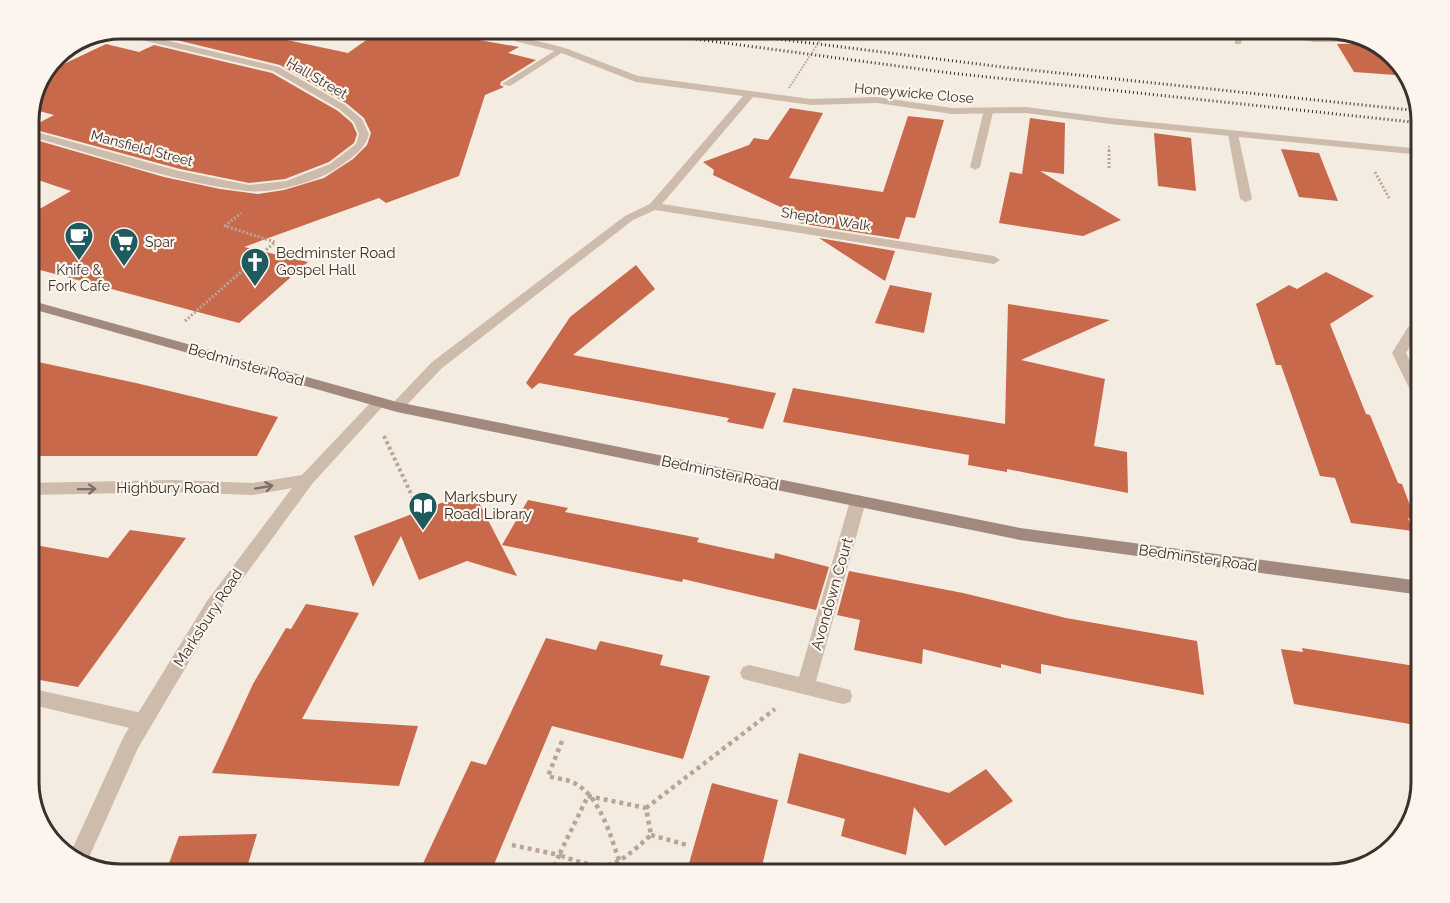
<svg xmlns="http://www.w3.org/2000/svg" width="1450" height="903" viewBox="0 0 1450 903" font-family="Raleway,sans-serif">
  <rect width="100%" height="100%" fill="#f4ebe1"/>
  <g fill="#c8694b">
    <polygon points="189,28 231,28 348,53 382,29 411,28 519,47 508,53 536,60 501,82 500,85 504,87 485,95 459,176 386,203 379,198 244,247 308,262 239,323 29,267 29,215 71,191 29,177 29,138 164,177 220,189 258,194 284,190 324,178 353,159 367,145 371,133 364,118 346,103 280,65 168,38"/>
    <polygon points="1376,43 1380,44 1409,76 1354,72 1337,44"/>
    <polygon points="106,44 139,52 154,45 272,73 338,111 352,123 357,134 354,143 329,162 285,179 249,183 180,169 29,128 54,115 32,109 49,71"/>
    <polygon points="790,108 823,113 789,178 883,192 908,116 944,120 915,218 906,217 899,239 798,223 810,221 713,175 714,170 703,162 749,145 754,138 768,140"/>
    <polygon points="1030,118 1065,123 1064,174 1040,171 1121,220 1083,236 999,223 1010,172 1022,174"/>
    <polygon points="1154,133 1191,138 1196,191 1158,186"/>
    <polygon points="1281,149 1319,153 1338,201 1299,197"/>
    <polygon points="819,238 895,251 885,281"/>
    <polygon points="636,265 655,289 573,355 776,393 763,429 727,422 729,418 539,383 532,389 526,383 570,317"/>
    <polygon points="1326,272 1374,296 1330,324 1366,414 1370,415 1398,483 1402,484 1415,519 1408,518 1413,531 1351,523 1335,478 1320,476 1281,365 1276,365 1256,304 1289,285 1297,289"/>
    <polygon points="890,285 932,293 924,333 875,323"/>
    <polygon points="1008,304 1110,320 1021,360 1105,379 1094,446 1127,452 1128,493 1007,469 1007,472 968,465 969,455 783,422 793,388 1005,424"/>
    <polygon points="29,360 136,383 278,417 257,456 29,456"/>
    <polygon points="473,491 517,576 467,561 419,580 401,536 373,587 354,536"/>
    <polygon points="528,500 568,508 565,512 699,538 697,542 774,559 775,553 829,567 816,610 683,579 682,582 502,545"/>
    <polygon points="130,530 186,538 78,687 29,678 29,544 108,558"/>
    <polygon points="849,571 963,593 1066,618 1197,641 1204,695 1041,664 1041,674 1001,664 1001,668 923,649 922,664 854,650 860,620 837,615"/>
    <polygon points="306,604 359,613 302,719 418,726 399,786 212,773 253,684 286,628 291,629"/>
    <polygon points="546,638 596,650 600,641 663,655 660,665 710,676 683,759 552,726 490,874 418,874 471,761 486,765"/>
    <polygon points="1302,648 1421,667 1421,726 1294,704 1281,649 1303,652"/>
    <polygon points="799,753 949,793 986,769 1013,801 945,846 914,807 906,855 841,836 845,819 787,803"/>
    <polygon points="712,783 778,800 760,874 686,874"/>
    <polygon points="257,834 245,874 165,874 179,836"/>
  </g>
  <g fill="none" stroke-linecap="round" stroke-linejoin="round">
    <polyline stroke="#b9a596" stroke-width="2" stroke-dasharray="1.5 1.5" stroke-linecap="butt" points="1109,146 1109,152"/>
    <g stroke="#b9a596" stroke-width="3" stroke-dasharray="2 2" stroke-linecap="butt">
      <polyline points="1109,150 1109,170"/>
      <polyline points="1375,172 1389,198"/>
      <polyline points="185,321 275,242 225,226 241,213"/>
    </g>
    <polyline stroke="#b9a596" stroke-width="4" stroke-dasharray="3 3" stroke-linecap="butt" points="384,436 413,498"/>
    <g stroke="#b9a596" stroke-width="4.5" stroke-dasharray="4 4" stroke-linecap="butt">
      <path d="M562,741L548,776C557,779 568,779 576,784C601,798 611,838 620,863"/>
      <path d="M588,796L646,808L651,835C613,869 609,873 559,855Z"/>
      <polyline points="646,808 775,709"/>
      <polyline points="651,835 687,845"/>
      <polyline points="512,845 559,855 551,874"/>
    </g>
    <g fill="#cdbbac" fill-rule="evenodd">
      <polygon points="559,48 566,50 510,86 502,84"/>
      <polygon points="984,110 993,112 980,167 975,170 970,167"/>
      <polygon points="1233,131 1238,134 1252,199 1246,202 1240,199 1228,134"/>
      <polygon points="858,495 864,497 866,501 816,681 850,690 852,696 850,702 843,704 743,679 740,673 743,667 749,665 799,677 850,501 852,497"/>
      <polygon points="29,688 142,713 149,716 152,722 149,728 142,731 29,704"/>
    </g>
    <g fill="#cdbbac" fill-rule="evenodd">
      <path d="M1241,28C1266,28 1289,34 1315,36C1335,38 1355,36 1374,42H1314L1250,30L1243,35L1241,44H1235V34Z"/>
      <path d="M119,29L279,67L345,105L362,119L369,134C365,149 355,155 343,164C322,181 274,194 247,191C176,183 98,155 29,136V130L179,171L249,185L286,181L330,164L356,144L359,134L354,122L339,109L273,71L112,33Z"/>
      <polygon points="518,36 565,48 638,76 811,99 877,97 952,108 1026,107 1110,118 1421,149 1421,155 1110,124 1026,113 952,114 877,103 811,105 753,97 662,204 994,256 1000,260 994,264 655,210 633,220 442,368 402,410 392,410 390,407 392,404 432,362 625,216 650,204 743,96 636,82 559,52 515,41 514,39"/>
      <polygon points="1421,323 1421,331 1418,333 1406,353 1421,384 1421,403 1414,398 1392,353 1408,327"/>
      <polygon points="379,397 384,399 386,402 384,405 312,484 219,611 138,748 86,864 70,859 70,854 124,736 207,601 292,488 253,495 174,492 29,495 29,483 174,480 253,483 302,475 374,399"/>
    </g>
    <polygon fill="#a18a7d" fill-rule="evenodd" points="29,300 397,402 1020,528 1421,581 1421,595 1020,540 397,412 29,308"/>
    <g stroke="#3b302b" stroke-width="3" stroke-dasharray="1 3" stroke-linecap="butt">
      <polyline points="613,28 950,73 1421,123"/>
      <polyline points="690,28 1002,67 1420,111"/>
    </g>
    <polyline stroke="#b9a596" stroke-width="2" stroke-dasharray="1.5 1.5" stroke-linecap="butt" points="789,88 828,28"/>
  </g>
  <defs><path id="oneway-shaft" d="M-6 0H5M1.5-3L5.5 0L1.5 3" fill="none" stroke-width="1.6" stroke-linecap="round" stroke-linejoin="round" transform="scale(1.5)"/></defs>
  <g stroke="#7d6f65">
    <use href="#oneway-shaft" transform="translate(264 487) rotate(-10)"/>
    <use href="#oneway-shaft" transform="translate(87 489) rotate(-1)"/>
  </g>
  <defs>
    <g id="cafe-pin" transform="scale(1.5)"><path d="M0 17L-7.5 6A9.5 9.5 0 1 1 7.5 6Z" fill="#1f5a5e" stroke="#fbf5ee"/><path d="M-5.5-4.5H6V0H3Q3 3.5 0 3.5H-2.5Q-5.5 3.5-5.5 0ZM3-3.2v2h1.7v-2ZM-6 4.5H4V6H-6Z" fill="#fff"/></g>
    <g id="supermarket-pin" transform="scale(1.5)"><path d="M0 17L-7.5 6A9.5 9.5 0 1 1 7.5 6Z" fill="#1f5a5e" stroke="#fbf5ee"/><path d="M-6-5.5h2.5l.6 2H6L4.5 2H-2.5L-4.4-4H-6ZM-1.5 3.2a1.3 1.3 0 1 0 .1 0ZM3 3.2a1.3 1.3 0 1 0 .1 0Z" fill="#fff"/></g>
    <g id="church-pin" transform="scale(1.5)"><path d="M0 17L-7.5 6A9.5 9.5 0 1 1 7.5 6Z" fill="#1f5a5e" stroke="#fbf5ee"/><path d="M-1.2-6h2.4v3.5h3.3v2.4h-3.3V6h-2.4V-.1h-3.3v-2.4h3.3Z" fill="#fff"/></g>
    <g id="library-pin" transform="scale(1.5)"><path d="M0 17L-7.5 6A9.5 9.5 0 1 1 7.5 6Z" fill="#1f5a5e" stroke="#fbf5ee"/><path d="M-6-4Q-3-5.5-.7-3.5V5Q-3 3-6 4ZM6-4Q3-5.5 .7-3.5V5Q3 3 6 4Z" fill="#fff"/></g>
  </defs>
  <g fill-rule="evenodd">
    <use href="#cafe-pin" x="79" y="236"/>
    <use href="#supermarket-pin" x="124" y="242"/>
    <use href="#church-pin" x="255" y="262"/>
    <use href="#library-pin" x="423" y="506"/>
  </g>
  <g text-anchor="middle" stroke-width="4.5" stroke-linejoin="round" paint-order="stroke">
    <g font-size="14" fill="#3b302b" stroke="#fbf5ee">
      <text transform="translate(317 78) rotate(30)" y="5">Hall Street</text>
      <text transform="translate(914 93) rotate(5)" y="5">Honeywicke Close</text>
      <text transform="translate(142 148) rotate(15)" y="5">Mansfield Street</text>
      <text transform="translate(826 219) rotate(9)" y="5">Shepton Walk</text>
    </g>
    <g font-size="14" fill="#3b302b" stroke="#fbf5ee" text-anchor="start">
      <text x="145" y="247">Spar</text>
      <text x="79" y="275" text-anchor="middle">Knife &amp;<tspan x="79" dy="16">Fork Cafe</tspan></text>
    </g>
    <g font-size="15" fill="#3b302b" stroke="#fbf5ee" text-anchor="start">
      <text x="276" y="258">Bedminster Road<tspan x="276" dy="17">Gospel Hall</tspan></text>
      <text x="444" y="502">Marksbury<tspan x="444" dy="17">Road Library</tspan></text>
    </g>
    <g font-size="15" fill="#3b302b" stroke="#fbf5ee">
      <text transform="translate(246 365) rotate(16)" y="5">Bedminster Road</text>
      <text transform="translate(720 473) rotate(12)" y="5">Bedminster Road</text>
      <text x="168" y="493">Highbury Road</text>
      <text transform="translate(1198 558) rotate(8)" y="5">Bedminster Road</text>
      <text transform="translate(832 594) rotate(-74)" y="5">Avondown Court</text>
      <text transform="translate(208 618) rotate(-57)" y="5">Marksbury Road</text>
    </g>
  </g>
  <path d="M0 0H1450V903H0ZM121 39H1329A82 82 0 0 1 1411 121V782A82 82 0 0 1 1329 864H121A82 82 0 0 1 39 782V121A82 82 0 0 1 121 39Z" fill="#fbf5ee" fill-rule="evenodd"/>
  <path fill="none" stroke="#3b302b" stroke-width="3" d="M121 39H1329A82 82 0 0 1 1411 121V782A82 82 0 0 1 1329 864H121A82 82 0 0 1 39 782V121A82 82 0 0 1 121 39Z"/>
</svg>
